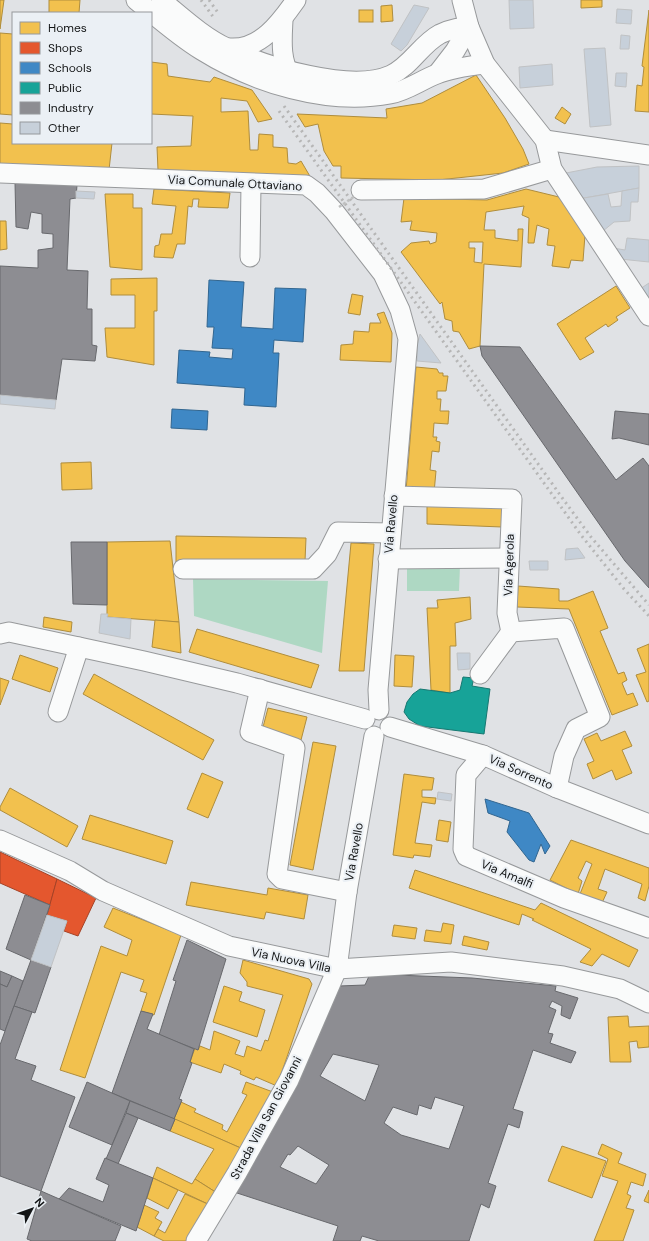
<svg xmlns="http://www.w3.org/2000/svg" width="649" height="1241" viewBox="0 0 649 1241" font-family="'DM Sans',sans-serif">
  <rect width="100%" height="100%" fill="#e0e2e5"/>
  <g fill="#aed8c3">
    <polygon points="407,565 460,566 459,591 407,591"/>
    <polygon points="193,579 328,581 322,653 194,616"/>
  </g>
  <g fill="#f2c14e" stroke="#af8d3d" fill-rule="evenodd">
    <polygon points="0,0 4,0 0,29"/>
    <polygon points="49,0 80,0 79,13 49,13"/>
    <polygon points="581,0 602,0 602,7 581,8"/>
    <polygon points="392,5 393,21 381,22 381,6"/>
    <rect x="359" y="10" width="14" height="12"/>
    <polygon points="649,10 649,112 635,111 637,85 642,86 644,67 642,66"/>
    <polygon points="0,33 13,34 13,115 0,114"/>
    <polygon points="151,62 167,64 168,76 210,82 214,77 252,90 272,119 258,122 247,101 221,98 221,112 248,111 250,150 258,150 259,134 273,135 273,147 287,148 288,163 296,164 301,161 311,178 158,170 157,147 191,146 193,116 151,114"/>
    <polygon points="476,75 505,118 523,149 529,164 503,173 438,180 341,178 341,166 333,166 324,151 318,124 305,127 297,114 387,118 386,109 422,103"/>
    <polygon points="562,107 571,114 565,124 555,118"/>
    <polygon points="0,123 13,124 13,143 112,143 109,170 0,164"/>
    <polygon points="154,189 230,193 228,208 198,207 199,199 193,199 192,207 188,206 185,244 177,244 173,258 154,257 155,246 159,245 161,234 172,234 176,206 152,204"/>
    <path d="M526,189L559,197L585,235L583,261L571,260L569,268L552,266L555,246L547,245L549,229L537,225L534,243H528L529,218L522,215L524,206L486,212L484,230H495V238L518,241V229H523L521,267L484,264L480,346L469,349L459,332L453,331L452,321L445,319L442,302L440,304L401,252L411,243L429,241L430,244L436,242L437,233L410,230L412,221L401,222L404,198L487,200ZM469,242H483L482,263L474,262L475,248H469Z"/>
    <polygon points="105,194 133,194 133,208 142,208 142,270 110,267"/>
    <polygon points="0,221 6,221 7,249 0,250"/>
    <polygon points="157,278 157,311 154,311 154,365 107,357 105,328 135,328 135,295 111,295 111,279"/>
    <polygon points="616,286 630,308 616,317 618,320 608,327 606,324 585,338 594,352 580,360 557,324"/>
    <polygon points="352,294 363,296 360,315 348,313"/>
    <polygon points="384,312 392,333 391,362 340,360 341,345 353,344 354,331 369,332 370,323 381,323 377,314"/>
    <polygon points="416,367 437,369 439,373 443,373 443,376 448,376 446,391 437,391 437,399 441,399 440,411 449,411 448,424 434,423 433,437 437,437 436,441 440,442 439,452 432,451 430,470 436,471 434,493 406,491"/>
    <polygon points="91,462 92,489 62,490 61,463"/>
    <polygon points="427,504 502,506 502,527 427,524"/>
    <polygon points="176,536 306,538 305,561 176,563"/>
    <polygon points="170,541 179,622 107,617 107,542"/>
    <polygon points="351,543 374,544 364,671 339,671"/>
    <polygon points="518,586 559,589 559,601 568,601 593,591 608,628 600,631 618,674 624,672 627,680 622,683 627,695 633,693 638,705 612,715 569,609 517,607"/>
    <polygon points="470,597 471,619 455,623 456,646 450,646 450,693 431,690 427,608 438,608 437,600"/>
    <polygon points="44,617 72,622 71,632 43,627"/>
    <polygon points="155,620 179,622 181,653 152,647"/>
    <polygon points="197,629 319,665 311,688 189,652"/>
    <polygon points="649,644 649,701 647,702 636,675 646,672 637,649"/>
    <polygon points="20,655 58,668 50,692 12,679"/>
    <polygon points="395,655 414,656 412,687 394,686"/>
    <polygon points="94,674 214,740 203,760 83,694"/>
    <polygon points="0,678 9,681 0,705"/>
    <polygon points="268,708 307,717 301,740 262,731"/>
    <polygon points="625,731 632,746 622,750 632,773 616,780 612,770 593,779 587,764 594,761 584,739 597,733 601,741"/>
    <polygon points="313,742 336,746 313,870 290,865"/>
    <polygon points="202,773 223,782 208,818 187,809"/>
    <polygon points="404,774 434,778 432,790 422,790 422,797 436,798 435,804 422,802 415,843 432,845 430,857 414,855 413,858 393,855"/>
    <polygon points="10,788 78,826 67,847 0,810 0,807"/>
    <polygon points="90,815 173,841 166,864 82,839"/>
    <polygon points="439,820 451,822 448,842 436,840"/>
    <polygon points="571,840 649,868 649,886 645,901 638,898 642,884 605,869 598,889 607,892 602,903 580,894 592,864 586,861 578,878 582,881 578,894 550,880"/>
    <polygon points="415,870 535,910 541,903 638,950 629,967 602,954 592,966 580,962 591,949 532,920 534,919 522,914 519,925 409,888"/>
    <polygon points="191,882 267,895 268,888 308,895 304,919 266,912 264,919 186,905"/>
    <polygon points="113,908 181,935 154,1015 141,1011 147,993 140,991 144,980 121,972 85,1078 60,1070 101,946 127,956 132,940 104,927"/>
    <polygon points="443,923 454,925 451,944 424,941 426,930 441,932"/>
    <polygon points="394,925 417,928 415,939 392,936"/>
    <polygon points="464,936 489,942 487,950 462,945"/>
    <polygon points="243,960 309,979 312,984 277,1086 256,1077 254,1080 240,1074 241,1071 224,1064 221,1073 190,1062 195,1048 198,1050 200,1046 210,1050 214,1031 240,1041 235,1054 244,1057 247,1046 261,1051 265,1040 268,1041 283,995 247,986 247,982 240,973"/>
    <polygon points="224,986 242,992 239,1001 265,1010 257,1037 213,1022"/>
    <polygon points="628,1016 629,1027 649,1026 649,1047 638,1048 637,1041 629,1042 631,1062 610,1062 608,1017"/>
    <polygon points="246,1082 273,1092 243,1149 174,1119 181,1102 196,1109 194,1112 223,1125 222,1129 227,1132 247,1095 242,1093"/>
    <polygon points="175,1119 243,1149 217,1193 195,1179 214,1149 170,1131"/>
    <polygon points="602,1144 622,1153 618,1163 646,1174 643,1186 631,1182 627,1194 631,1196 626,1208 634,1210 623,1241 594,1241 618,1181 602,1176 608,1159 598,1154"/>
    <polygon points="562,1146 606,1161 592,1198 548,1181"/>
    <polygon points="157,1167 192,1184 195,1179 217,1193 210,1205 153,1178"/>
    <polygon points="153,1178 178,1190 168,1209 147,1198"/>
    <polygon points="649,1190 649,1203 644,1201"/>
    <polygon points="185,1194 210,1205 188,1241 164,1241 154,1236 158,1229 165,1233"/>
    <polygon points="144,1205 159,1212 155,1218 162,1222 154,1236 137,1227"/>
  </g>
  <g fill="#e4572e" stroke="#a54327">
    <polygon points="0,852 57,879 50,905 0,883"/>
    <polygon points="57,879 96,898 78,936 64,931 67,921 47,915"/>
  </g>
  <g fill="#3f88c5" stroke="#326690">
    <polygon points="209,280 244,282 241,327 273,329 275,288 306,289 303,342 274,340 273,353 279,353 276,407 244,405 245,388 177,383 179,350 210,352 209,357 232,359 233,349 212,348 214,327 207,327"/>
    <polygon points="172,409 208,411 207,430 171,428"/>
    <polygon points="485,799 529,813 550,846 545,854 541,844 534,862 529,860 507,832 510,821 488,813"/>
  </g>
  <polygon fill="#17a398" stroke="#167871" points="463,677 474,678 472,686 490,689 484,734 420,726 409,719 404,712 407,702 413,694 420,689 450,693 460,690"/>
  <g fill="#8d8d92" stroke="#68696d" fill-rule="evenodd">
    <polygon points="15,183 77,185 76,198 70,199 67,270 88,271 87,309 92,309 92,345 97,346 95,361 62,359 56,400 0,395 0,266 38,268 38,250 53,248 53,234 42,233 42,214 31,212 28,229 16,227"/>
    <polygon points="480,346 520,347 616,480 643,458 649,466 649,588 625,561 482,356"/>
    <polygon points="615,411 649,414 649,445 619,438 612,439"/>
    <polygon points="71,542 107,542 107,605 73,604"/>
    <polygon points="25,895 50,905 31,960 6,949"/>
    <polygon points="187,940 226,959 198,1050 159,1035 176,981 173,980"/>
    <polygon points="31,960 51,967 35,1013 14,1006"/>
    <polygon points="0,971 12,976 7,987 0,984"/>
    <path d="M370,974L472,978L556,986L555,991L578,998L570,1019L561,1015L562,1006L552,1001L549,1007L556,1010L548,1033L553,1034L550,1043L576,1052L571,1063L533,1050L513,1109L523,1112L519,1128L508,1124L488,1183L496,1186L489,1208L481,1204L469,1241H379L362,1236L360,1241H333L338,1226L234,1192L339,986L365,985ZM333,1054L379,1065L365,1101L320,1076ZM435,1097L464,1106L449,1149L401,1135L384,1123L393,1107L417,1115L419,1105L431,1109ZM298,1146L329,1165L316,1184L280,1167L288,1154L290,1155Z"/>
    <polygon points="12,976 23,981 5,1031 0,1029 0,984 7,987"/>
    <polygon points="14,1006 32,1012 15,1059 36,1066 31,1080 75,1097 41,1191 0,1176 0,1045"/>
    <polygon points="141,1011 153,1014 147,1029 194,1049 190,1062 192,1063 179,1099 182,1100 174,1119 112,1093"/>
    <polygon points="87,1082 130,1101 112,1145 69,1127"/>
    <polygon points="130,1101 175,1119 170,1131 126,1113"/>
    <polygon points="126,1113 138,1118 118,1164 106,1159"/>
    <polygon points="105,1158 153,1178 136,1231 59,1199 69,1188 103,1202 109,1185 96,1179"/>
    <polygon points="41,1191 121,1226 115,1241 32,1241 27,1239"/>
  </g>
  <g fill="#c7d0da" stroke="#c0c2c4">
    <polygon points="509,0 533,0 534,28 510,29"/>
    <polygon points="414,5 429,8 407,45 401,51 391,44"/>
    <polygon points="617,9 632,10 631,24 616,23"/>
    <polygon points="621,35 630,36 629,49 620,49"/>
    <polygon points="605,48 611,125 590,127 584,49"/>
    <polygon points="552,64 553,85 520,88 519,67"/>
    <polygon points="616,73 627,73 626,87 615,86"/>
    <polygon points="639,166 639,188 579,199 566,173 597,167"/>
    <polygon points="639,188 638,202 631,202 630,221 614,222 603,231 578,199 608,194 611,207 621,206 622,191"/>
    <polygon points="76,191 95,192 94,199 76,198"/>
    <polygon points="627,238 649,240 649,262 620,259 613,248 625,250"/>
    <polygon points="649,283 649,302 640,289"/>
    <polygon points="420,334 441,363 417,361 417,346"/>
    <polygon points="0,395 56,400 55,409 0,404"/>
    <polygon points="578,548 585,558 565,560 566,549"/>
    <polygon points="529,561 548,561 548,570 530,570"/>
    <polygon points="101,614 108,614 107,617 131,619 130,639 99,633"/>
    <polygon points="457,653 470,653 470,669 458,670"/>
    <polygon points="438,792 452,794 451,801 437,799"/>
    <polygon points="47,915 67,921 51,967 31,960"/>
  </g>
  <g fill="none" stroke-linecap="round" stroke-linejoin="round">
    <g stroke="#97999b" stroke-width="21">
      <g id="minor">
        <path d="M136,0C157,17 178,36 201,50C254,83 327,106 390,94C407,91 421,80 437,74C452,68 469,66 485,64"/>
        <path d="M161,0C182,17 203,37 227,48C266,67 351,93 391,75C411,66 421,44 440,34C449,29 459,28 469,27"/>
        <polyline points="462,0 469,27 485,64 545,140 552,169 649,316"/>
        <path d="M283,20C282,41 280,59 291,78"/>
        <path d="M230,48C260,50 280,23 296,0"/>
        <polyline points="438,73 455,51 469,27"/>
        <polyline points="545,140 649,155"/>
        <polyline points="0,173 306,185 317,193 334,211 383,274 400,310 408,339 378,690 379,710"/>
        <polyline points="361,190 484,189 552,169"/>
        <polyline points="250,257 251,184"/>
        <polyline points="394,496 512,499 507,613 511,632"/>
        <polyline points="388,559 509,558"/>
        <polyline points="183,569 313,569 327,554 338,532 391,533"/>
        <polyline points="0,634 9,632 144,661 237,683 365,719"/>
        <polyline points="480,674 511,632 564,628 600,717 576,729 564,756 557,788"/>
        <polyline points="260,689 250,732 295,748 277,874 282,879 347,892"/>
        <polyline points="58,712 79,647"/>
        <polyline points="390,727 483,755 557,788 649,824"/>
        <polyline points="483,755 466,775 463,849 466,856 564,898 649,928"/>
        <polyline points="0,840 70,871 103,891 229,946 337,969 451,962 563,976 620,989 649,1003"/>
        <polyline points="196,1241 237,1173 289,1080 337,969 347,892 374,736"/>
      </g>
    </g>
    <use href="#minor" stroke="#fafbfb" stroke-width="19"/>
    <g stroke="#b6b6b6" stroke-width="3" stroke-dasharray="2 4" stroke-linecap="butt">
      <polyline points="201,0 214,18"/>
      <polyline points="209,0 219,14"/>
      <polyline points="284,106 563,499 591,537 649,605"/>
      <polyline points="279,111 581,535 624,589 649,616"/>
    </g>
    <polyline stroke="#bfc0c0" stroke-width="2.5" stroke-dasharray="3 2" stroke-linecap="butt" points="339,207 355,196"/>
  </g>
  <g text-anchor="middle" stroke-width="4" stroke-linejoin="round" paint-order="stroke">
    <g font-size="12" fill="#131516" stroke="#ebf0f5">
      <text transform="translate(235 183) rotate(3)" y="4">Via Comunale Ottaviano</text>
      <text transform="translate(391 524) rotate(-85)" y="4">Via Ravello</text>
      <text transform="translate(509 565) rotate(-88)" y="4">Via Agerola</text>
      <text transform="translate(521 772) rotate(24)" y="4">Via Sorrento</text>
      <text transform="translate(354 852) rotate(-80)" y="4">Via Ravello</text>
      <text transform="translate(507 874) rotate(23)" y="4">Via Amalfi</text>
      <text transform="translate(291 960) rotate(12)" y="4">Via Nuova Villa</text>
      <text transform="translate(266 1118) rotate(-62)" y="4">Strada Villa San Giovanni</text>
    </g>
  </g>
  <rect x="12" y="12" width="140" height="132" fill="#ebf0f5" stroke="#95989c"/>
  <rect x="20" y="22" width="20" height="12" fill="#f2c14e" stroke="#95989c"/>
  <text x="48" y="32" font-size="12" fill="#131516">Homes</text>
  <rect x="20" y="42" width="20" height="12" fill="#e4572e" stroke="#95989c"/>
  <text x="48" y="52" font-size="12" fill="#131516">Shops</text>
  <rect x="20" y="62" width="20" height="12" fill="#3f88c5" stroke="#95989c"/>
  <text x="48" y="72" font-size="12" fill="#131516">Schools</text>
  <rect x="20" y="82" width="20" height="12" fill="#17a398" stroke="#95989c"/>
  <text x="48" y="92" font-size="12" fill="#131516">Public</text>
  <rect x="20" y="102" width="20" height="12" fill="#8d8d92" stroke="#95989c"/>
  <text x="48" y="112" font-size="12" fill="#131516">Industry</text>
  <rect x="20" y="122" width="20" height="12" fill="#c7d0da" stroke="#95989c"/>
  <text x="48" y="132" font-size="12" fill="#131516">Other</text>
  <g transform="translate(32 1209) rotate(49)" stroke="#ebf0f5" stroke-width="3" paint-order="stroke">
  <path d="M0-3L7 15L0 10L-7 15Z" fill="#131516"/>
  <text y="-6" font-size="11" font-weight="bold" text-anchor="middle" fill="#131516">N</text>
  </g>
</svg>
